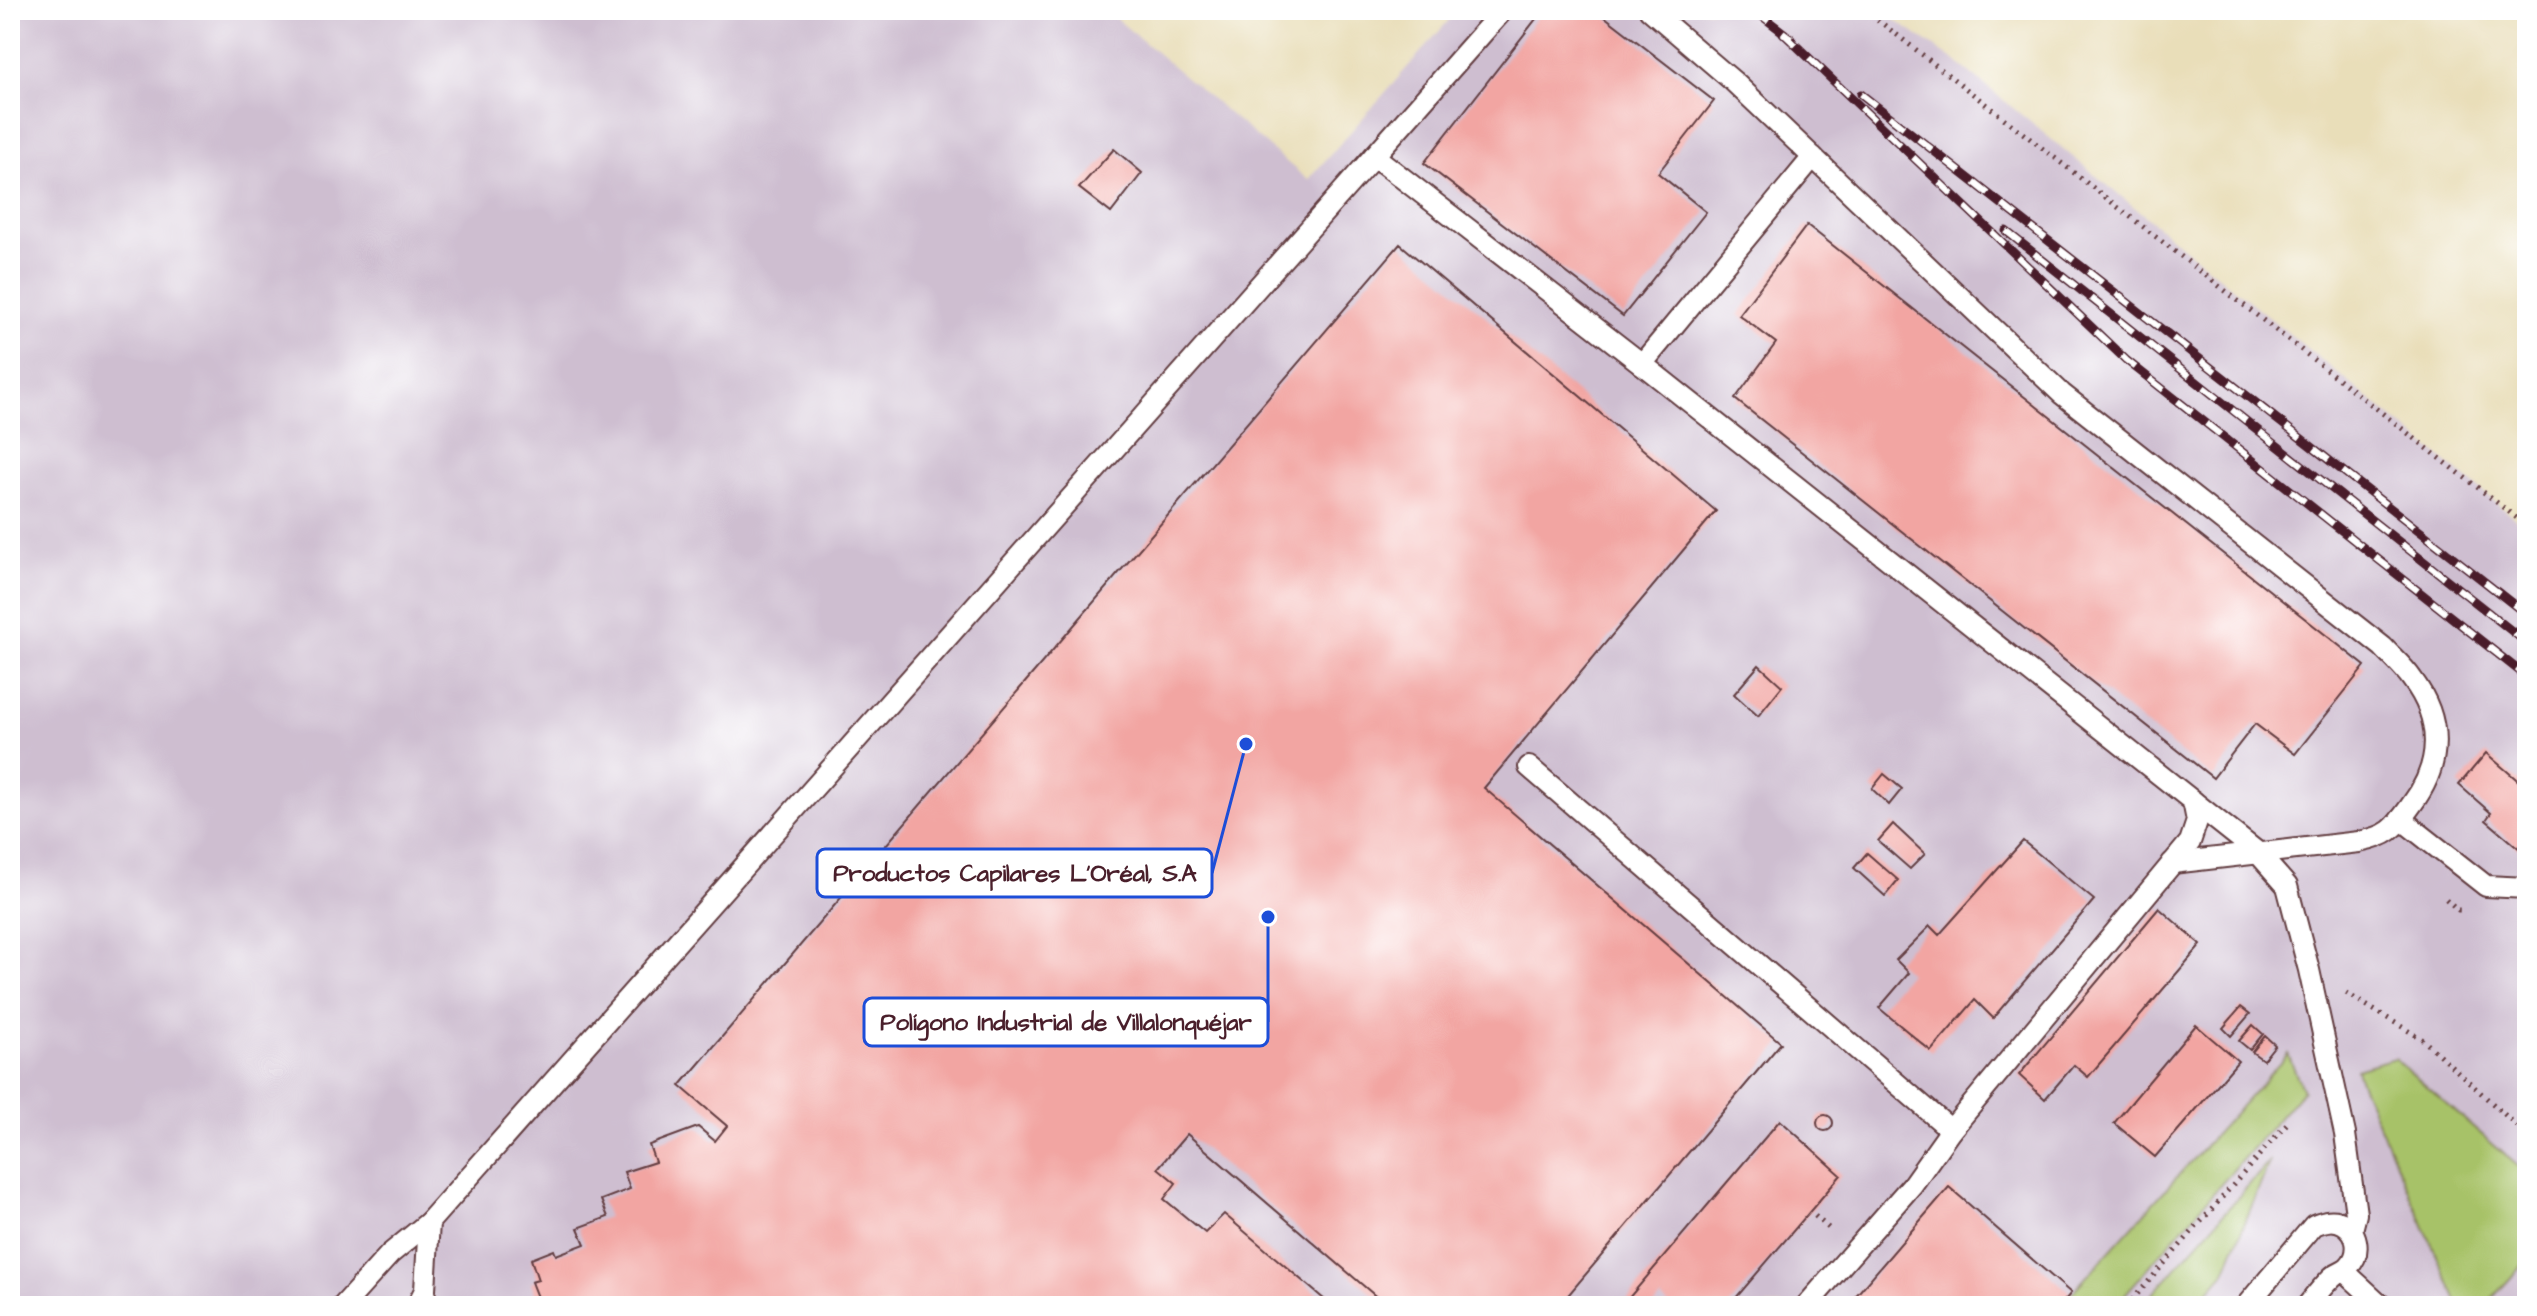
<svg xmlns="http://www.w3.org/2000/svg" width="2537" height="1316" viewBox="0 0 2537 1316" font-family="'Architects Daughter',sans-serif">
  <rect width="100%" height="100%" fill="#fff"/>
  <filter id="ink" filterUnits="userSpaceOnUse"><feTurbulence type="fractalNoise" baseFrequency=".0125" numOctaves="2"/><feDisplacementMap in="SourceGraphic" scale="16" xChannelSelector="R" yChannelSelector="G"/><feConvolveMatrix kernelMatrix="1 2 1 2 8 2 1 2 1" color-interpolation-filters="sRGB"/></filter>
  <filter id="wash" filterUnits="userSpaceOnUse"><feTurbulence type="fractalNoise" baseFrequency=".006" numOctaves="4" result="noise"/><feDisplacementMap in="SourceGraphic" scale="32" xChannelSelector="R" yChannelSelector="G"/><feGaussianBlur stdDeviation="1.8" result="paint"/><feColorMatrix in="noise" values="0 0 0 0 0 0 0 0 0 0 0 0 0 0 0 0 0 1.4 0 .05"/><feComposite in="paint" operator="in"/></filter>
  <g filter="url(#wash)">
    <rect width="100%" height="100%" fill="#e9deb9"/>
    <polygon fill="#cebed0" points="10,10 1106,10 1308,180 1458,10 1880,10 1958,63 2527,528 2527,1306 10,1306"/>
    <g fill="#a7c268" stroke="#78704a" stroke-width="2">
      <polygon points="2288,1054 2303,1090 2115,1306 2060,1306"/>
      <polygon points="2394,1058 2527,1174 2527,1260 2485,1306 2459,1306 2358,1077 2356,1069"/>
      <polygon points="2270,1161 2224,1274 2196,1306 2142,1306"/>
    </g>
    <g id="blocks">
      <g fill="#f2a5a2">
        <polygon points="1543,10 1596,10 1714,101 1658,173 1706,212 1623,316 1424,163"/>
        <polygon points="1114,149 1142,173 1111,213 1079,188"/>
        <polygon points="1807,225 2365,666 2295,754 2255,724 2213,778 1735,399 1776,343 1739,315"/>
        <polygon points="1400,244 1716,511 1484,788 1781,1043 1559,1306 1387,1306 1187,1134 1158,1168 1176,1183 1164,1199 1205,1233 1224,1214 1332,1306 521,1306 538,1300 531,1282 538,1280 531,1259 554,1250 556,1255 585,1244 578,1228 608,1217 601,1200 630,1189 624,1172 655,1162 649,1145 698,1127 715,1141 727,1126 680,1086"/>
        <polygon points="1759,665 1782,686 1758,716 1734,694"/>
        <polygon points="2486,753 2522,784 2527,777 2527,843 2521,850 2486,820 2491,813 2459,785"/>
        <polygon points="1884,774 1902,789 1889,805 1872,789"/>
        <polygon points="1893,824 1925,854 1910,869 1878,841"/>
        <polygon points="2023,841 2094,900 1993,1018 1975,1000 1931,1051 1879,1008 1909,973 1896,960 1930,926 1939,935"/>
        <polygon points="1867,853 1898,880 1885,896 1854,868"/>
        <polygon points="2159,908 2201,945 2088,1077 2074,1065 2045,1099 2019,1075"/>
        <polygon points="2241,1007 2250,1014 2231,1036 2223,1028"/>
        <polygon points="2196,1025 2238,1061 2155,1157 2114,1123"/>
        <polygon points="2253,1025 2263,1034 2250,1050 2239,1041"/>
        <polygon points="2265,1036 2275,1045 2263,1060 2252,1052"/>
        <circle cx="1825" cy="1123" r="8"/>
        <polygon points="1780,1120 1841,1175 1729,1306 1670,1306 1661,1298 1654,1306 1622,1306"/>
        <polygon points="1949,1187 2071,1293 2060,1306 1847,1306"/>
      </g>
    </g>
  </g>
  <g filter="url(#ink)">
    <use href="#blocks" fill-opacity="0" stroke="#623c40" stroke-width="2"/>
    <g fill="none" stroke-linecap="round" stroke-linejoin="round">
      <g stroke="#623c40" stroke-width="24">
        <g id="service">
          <path d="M1650,10L1733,81L2062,394L2383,647C2392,657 2404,667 2412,679C2443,720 2442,764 2412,804C2394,829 2390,836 2359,842L2172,863"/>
          <polyline points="1374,156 1503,10"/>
          <polyline points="1642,364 1813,157"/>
          <polyline points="1529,767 1951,1130"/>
          <polyline points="2401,819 2486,886 2527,888"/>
          <polyline points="2344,1271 2382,1306"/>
          <polyline points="343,1306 390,1254 429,1222 1374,156 1642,364 2257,852 2287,886 2309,970 2345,1134 2356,1214 2352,1230"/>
          <polyline points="417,1306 425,1290 429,1222"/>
          <polyline points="1806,1306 1912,1185 1951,1130 2190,842 2197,821 2193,801"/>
          <path d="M2246,1306L2314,1225C2324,1221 2334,1218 2344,1224C2359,1233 2361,1255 2348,1267C2343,1272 2337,1272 2332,1277C2323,1286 2315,1296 2307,1306"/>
        </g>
      </g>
      <g stroke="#623c40" stroke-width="5" stroke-dasharray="2 6" stroke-linecap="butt">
        <polyline points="1865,10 2527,526"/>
        <polyline points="2446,899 2458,910 2464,910"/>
        <polyline points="2346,993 2422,1039 2527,1135"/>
        <polyline points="1815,1216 1832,1231"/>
        <polyline points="1767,1306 1776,1296"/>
        <polyline points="2127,1306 2290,1120"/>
      </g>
      <use href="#service" stroke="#fff" stroke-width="20"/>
      <g stroke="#4a1f2b" stroke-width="9">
        <g id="rail">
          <polyline points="1754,10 1792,39"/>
          <polyline points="1783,33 2126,360 2527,677"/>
          <polyline points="1861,94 2527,615"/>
          <polyline points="2006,231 2527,643"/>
        </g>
      </g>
      <use href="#rail" stroke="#fff" stroke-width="6" stroke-dasharray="18" stroke-linecap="butt"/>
    </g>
  </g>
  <path fill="none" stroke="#1d4ed8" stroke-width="3" d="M1246 744L1212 873M1268 917L1268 1022"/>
  <g fill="#1d4ed8" stroke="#fff" stroke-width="3">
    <circle cx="1246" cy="744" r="8"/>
    <circle cx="1268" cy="917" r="8"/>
  </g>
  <g fill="#fff" stroke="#1d4ed8" stroke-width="3">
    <rect x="817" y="849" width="395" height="48" rx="8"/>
    <rect x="864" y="998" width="404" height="48" rx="8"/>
  </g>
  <g font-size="24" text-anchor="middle" font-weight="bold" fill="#4a1f2b">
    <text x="1015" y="881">Productos Capilares L'Oréal, S.A</text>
    <text x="1066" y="1030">Polígono Industrial de Villalonquéjar</text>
  </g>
  <rect width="2537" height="1316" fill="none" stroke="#fff" stroke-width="40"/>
</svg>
